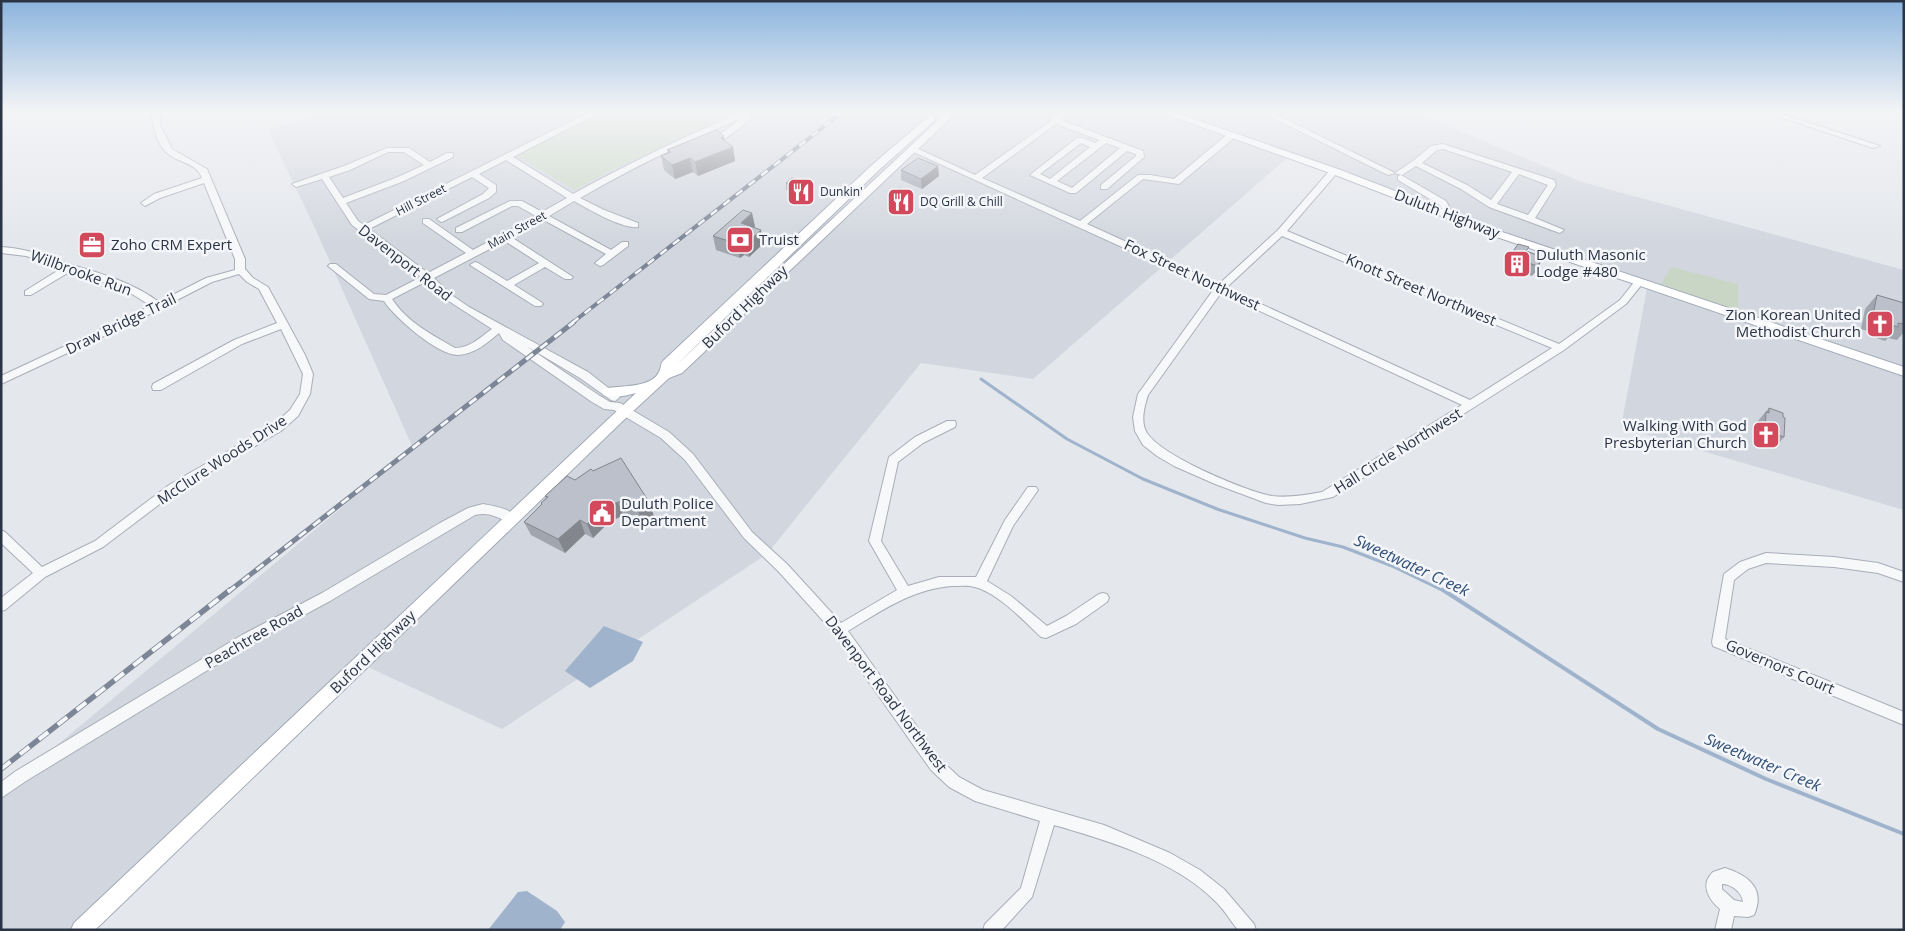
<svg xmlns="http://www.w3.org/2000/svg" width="1905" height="931" viewBox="0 0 1905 931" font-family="'Open Sans',sans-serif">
  <rect width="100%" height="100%" fill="#e4e7ec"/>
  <polygon fill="#d2d6de" points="333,111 600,111 603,112 520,153 519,157 575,190 610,171 732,115 732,111 1412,111 1582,182 1904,270 1904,510 1621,427 1648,283 1446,214 1293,153 1033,379 921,363 767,554 502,729 359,663 85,930 1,930 1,792 413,448 314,226 268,130"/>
  <g fill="#c9d6c5">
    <polygon points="605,111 732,111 732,115 610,171 575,190 518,157 520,153"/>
    <polygon points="1671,267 1738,284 1738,311 1661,284"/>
  </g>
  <g fill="#9fb4cc">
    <polygon points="604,626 643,642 633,661 590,688 565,671"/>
    <polygon points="527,891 557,911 565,922 560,930 488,930 518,892"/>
  </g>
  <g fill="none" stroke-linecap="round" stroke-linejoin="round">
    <polyline stroke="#9fb4cc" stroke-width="2.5" points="1,114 9,111"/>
    <polyline stroke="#9fb4cc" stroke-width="3" points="981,379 1067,439 1143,479 1217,509 1305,538 1343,547 1392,566 1446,592"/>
    <polyline stroke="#9fb4cc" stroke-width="4" points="1443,590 1658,729 1766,779 1904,834"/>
    <g stroke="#a9aeb7" stroke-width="2">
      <g id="minor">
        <path d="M151,111H159L161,127L172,149L207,169L245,259V269L253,278L268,287L305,355L313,374L310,394L298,416L281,431L177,491L103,547L45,577L5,610L1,611V598L33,573L1,543V530L5,532L42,567L95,541L169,485L273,425L290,410L300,394L303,374L281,329L242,344L161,390H153L152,387L153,384L234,340L277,323L259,289L247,282L239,274L212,282L136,321L1,384V376L151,306L124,289L71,271L31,295H25V291L62,268L26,256L1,253V247C26,248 46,257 69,264C100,273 132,282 159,302L206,278L235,270V259L204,183L160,198L145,206L141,203L154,194L202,178C196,161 175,163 165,151C155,140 153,125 151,111Z"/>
        <path d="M592,111H602L513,157L573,194C629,163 686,136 744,111H754L748,115L752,117L751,119L725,139L709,144L705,142L719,135L743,117C687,142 633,167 580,198L604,210L638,223V227C622,229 588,209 574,201L549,216L611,250L622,242H628V246L603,265L600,266L595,263L606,254L542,219L511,237L573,277L571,279H565L545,267L514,285L541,302L543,304L541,306H535L470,265L475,262L478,263L507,281L539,263L505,241L434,278L450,294L469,307L588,372L620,397L615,401L611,400L580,378L526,346L600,396L610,402L620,403L669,432L693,454L752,532L787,564L841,623L897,590L869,541L889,457L915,437L947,421H955L956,424L955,427L923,443L898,462L881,541L908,586L939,577H976L1005,520L1028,487H1036L1038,490L1013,526L987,581L1011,596L1047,626L1066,616L1099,594L1103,593L1107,594L1109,598L1107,602L1076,624L1046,638L1041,637C1024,621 998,593 975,587C968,585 959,586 952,586C912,589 881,611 848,631L941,760L959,777L983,790L1104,825L1170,853L1200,870L1224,889L1254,924L1256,930H1238C1230,920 1223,908 1214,900C1174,860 1106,840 1054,825L1032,897L1002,930H983L985,924L1021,888L1040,821L975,801L949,787L931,770L835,634L779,572L744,538L685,460L661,438L614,410L604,409L592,402L503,340L499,333C487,343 475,354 458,355C438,355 395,318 384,301L369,299L328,266L330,264H336L374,294L386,295L421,277L352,225L322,179L296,187L292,184L344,166L387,148H409L430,162L447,153H453V157L404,181L346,203L358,221L364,225ZM388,152H404L424,165L398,177L343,198L329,177L350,170ZM506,160L567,198L542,212L522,201H510L456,228V232H462L512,206H518L536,216L473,250L429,219H423V223L466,253L428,273L369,229L472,177L489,188L483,194L437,219L441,222L444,221L489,198L496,192V185L479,174ZM427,281L444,298L492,329C481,337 470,348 455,348C432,335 407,322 392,299Z"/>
        <path d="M1064,111H1073L1061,120L1143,151L1144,157L1107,189H1101V185L1136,156V154L1127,151L1076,193H1070L1030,175L1077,138H1083L1095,143L1099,140L1056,124L982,178L1080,221L1138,175H1150L1174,179L1229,133H1235V137L1228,143L1179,184L1143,179L1087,224L1219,284L1278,230L1331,169H1337V173L1287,231L1559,344L1620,300L1635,281H1641L1643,283L1626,304L1564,350L1333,497L1300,504L1278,505L1266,503L1215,484L1174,466L1157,456L1143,445L1135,431L1133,417L1138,394L1214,289L907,149L914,147L975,175L1051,121V118ZM1081,143L1090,147L1050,179L1040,174ZM1106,143L1120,148L1072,188L1057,181ZM1282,236L1552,348L1470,400L1226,288ZM1221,293L1462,405L1322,492C1306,495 1288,498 1272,496C1247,492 1153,453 1145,429C1141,418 1145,405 1148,395Z"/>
        <path d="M1259,111H1269L1395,173L1413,161L1431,146L1443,144L1554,180L1556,185L1535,218L1564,230L1560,233L1557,232L1489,207L1461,189L1416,166L1402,175L1395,173L1388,175ZM1443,149L1512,172L1491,200L1467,185L1422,163L1437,150ZM1519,174L1548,185L1528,215L1497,204Z"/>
        <polygon points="1617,111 1643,111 1633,115"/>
        <polygon points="1762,111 1773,111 1880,146 1873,148"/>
        <polygon points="1401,175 1446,201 1453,214 1452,216 1446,216 1440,205 1398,180 1398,176"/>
        <path d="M483,504C494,506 512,509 519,519L517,522L513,524C500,519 490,511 475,515L330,601L252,643L26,781L1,798V782L16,771L242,635L322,593L440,523L468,508Z"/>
        <polygon points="1766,553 1834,557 1878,563 1904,572 1904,582 1878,573 1834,567 1766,563 1748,569 1734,580 1725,639 1904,712 1904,725 1713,646 1712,642 1724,574 1740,562"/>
        <path d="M1725,868C1748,875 1766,889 1754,915L1748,917L1734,916L1731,930H1715L1720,909C1708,899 1700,884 1713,872ZM1722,884C1731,884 1742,892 1743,902L1734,900L1722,889Z"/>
      </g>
    </g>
    <g stroke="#a3abb8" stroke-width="2">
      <g id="major">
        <path d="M948,111H958L682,373L669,378L630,414L95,930H71L74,923L636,393C626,396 614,398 603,395L602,392L603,389C618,385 651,389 659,372C661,369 660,365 663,361L872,165L929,116H935V120L880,169L674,367Z"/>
        <polygon points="1157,111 1171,111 1338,169 1496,230 1904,367 1904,376 1488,234 1330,173"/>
      </g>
    </g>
    <use href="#minor" fill="#f7f8fa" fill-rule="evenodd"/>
    <use href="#major" fill="#fff" fill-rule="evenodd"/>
    <g stroke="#7d8696" stroke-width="4">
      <polyline id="rail-far2" points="572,323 844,111"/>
    </g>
    <g stroke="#7d8696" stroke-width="5">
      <polyline id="rail-far1" points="228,592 574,322"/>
    </g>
    <g stroke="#7d8696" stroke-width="5.5">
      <polyline id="rail" points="1,769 230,590"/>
    </g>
    <use href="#rail-far2" stroke="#f4f6f9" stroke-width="2.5" stroke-dasharray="8" stroke-linecap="butt"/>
    <use href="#rail-far1" stroke="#f4f6f9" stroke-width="3" stroke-dasharray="9" stroke-linecap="butt"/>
    <use href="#rail" stroke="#f4f6f9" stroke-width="4" stroke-dasharray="12" stroke-linecap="butt"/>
  </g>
  <g fill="#a1a5ae">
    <polygon points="725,141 733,147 735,161 698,176 693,172 675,179 664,170 661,156 668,153 667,150"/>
    <polygon points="901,170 939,176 922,189 901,180"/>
    <polygon points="786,183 808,190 801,195 786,190"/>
    <polygon points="889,196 914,201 903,209 889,202"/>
    <polygon points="752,213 755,227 754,227 763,244 749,257 744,255 740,258 716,250 713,236"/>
    <polygon points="1527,251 1543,257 1538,268 1532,276 1505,266 1510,256"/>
    <polygon points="1877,295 1904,303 1904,332 1897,340 1888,338 1885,341 1871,336 1871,332 1861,329 1865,309"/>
    <polygon points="1769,408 1784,437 1775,448 1756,441 1757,422"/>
    <polygon points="591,469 654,516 642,522 638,515 623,515 607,524 593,538 585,534 565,553 531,535 524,522 541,505 541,503 546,498 545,496 575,480"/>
  </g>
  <g fill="#83868d">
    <polygon points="724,136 726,150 733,147 735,161 698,176 695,162 721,138"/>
    <polygon points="690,158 693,172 675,179 672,165"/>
    <polygon points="938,166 939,176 922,189 921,179"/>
    <polygon points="807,183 808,190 801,195 801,188"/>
    <polygon points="913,194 914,201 903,209 902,202"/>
    <polygon points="752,213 755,227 744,236 741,223"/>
    <polygon points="761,230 763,244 749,257 747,243"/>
    <polygon points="741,241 744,255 740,258 738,244"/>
    <polygon points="1543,257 1538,268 1532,276 1537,266"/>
    <polygon points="618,502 623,515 607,524 593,538 587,524 601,510"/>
    <polygon points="649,502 654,516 642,522 637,508"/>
    <polygon points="580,520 585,534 565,553 558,539"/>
  </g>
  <g fill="#bbc0ca" stroke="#83868d">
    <polygon points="716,130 724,136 721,138 733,147 695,162 690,158 672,165 661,156 671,152 667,150"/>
    <polygon points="918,158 938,166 921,179 901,170"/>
    <polygon points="792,178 807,183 801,188 786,183"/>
    <polygon points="899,188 913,194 902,202 889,196"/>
    <polygon points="743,210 752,213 741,223 761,230 747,243 741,241 738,244 713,236"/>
    <polygon points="1518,244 1529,247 1526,251 1543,257 1537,266 1510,256"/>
    <polygon points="1877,295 1904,303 1904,324 1898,323 1898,327 1883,322 1884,318 1873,315"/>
    <polygon points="1769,408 1783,413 1783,417 1785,418 1784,437 1765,431 1766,412 1769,413"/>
    <polygon points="621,458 649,502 637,508 633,501 618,502 601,510 587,524 580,520 558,539 524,522 542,504 541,503 548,497 545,496 567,476 575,480 591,469 593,471"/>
  </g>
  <linearGradient id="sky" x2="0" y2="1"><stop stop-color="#8bb4dd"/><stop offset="0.46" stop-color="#f3f4f6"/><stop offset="1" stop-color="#f3f4f6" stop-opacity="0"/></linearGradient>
  <rect width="1905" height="241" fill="url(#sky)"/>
  <defs>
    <g id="restaurant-square" transform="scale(1.4375)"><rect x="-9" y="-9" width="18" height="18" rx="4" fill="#d1495b" stroke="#f4f6f9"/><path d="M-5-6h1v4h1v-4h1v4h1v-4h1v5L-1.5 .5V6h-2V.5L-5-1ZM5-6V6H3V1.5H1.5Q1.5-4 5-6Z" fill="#fff"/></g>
    <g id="bank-square" transform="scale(1.4375)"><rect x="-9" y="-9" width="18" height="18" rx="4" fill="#d1495b" stroke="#f4f6f9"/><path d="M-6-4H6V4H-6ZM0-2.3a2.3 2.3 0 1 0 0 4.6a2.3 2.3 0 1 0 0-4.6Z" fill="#fff"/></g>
    <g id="office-square" transform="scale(1.4375)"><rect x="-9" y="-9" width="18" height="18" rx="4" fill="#d1495b" stroke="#f4f6f9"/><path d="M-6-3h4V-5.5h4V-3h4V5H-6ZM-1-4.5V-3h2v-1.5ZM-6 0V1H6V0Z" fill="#fff"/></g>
    <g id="building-square" transform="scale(1.4375)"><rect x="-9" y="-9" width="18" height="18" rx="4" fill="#d1495b" stroke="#f4f6f9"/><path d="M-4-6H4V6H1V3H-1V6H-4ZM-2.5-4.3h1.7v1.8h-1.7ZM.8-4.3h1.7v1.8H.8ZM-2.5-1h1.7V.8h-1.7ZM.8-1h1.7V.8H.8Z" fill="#fff"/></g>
    <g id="church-square" transform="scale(1.4375)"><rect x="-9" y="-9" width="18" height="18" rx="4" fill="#d1495b" stroke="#f4f6f9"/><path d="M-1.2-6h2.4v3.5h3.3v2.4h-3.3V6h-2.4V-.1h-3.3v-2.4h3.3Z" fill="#fff"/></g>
    <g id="civic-square" transform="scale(1.4375)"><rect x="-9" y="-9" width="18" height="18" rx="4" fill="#d1495b" stroke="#f4f6f9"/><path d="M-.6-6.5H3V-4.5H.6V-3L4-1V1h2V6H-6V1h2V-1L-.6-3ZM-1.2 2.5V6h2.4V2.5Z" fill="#fff"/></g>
  </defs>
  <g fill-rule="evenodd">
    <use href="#restaurant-square" x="801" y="192"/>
    <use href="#restaurant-square" x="901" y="202"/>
    <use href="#bank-square" x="740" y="240"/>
    <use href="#office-square" x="92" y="245"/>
    <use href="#building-square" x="1517" y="264"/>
    <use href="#church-square" x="1880" y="324"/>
    <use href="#church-square" x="1766" y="435"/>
    <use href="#civic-square" x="602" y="513"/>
  </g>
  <g text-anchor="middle" stroke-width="5" stroke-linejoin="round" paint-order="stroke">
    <g font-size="12" fill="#2b3445" stroke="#f4f6f9" text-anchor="start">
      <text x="820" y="196">Dunkin'</text>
      <text x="920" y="206">DQ Grill &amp; Chill</text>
    </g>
    <g font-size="12" fill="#2b3445" stroke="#f4f6f9">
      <text transform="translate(421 200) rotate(-27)" y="4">Hill Street</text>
      <text transform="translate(517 230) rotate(-29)" y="4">Main Street</text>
    </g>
    <g font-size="15" fill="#2b3445" stroke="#f4f6f9">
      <text transform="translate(1447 214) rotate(21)" y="5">Duluth Highway</text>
      <text transform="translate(405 263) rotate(38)" y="5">Davenport Road</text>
      <text transform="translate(81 273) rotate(20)" y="5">Willbrooke Run</text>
      <text transform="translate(1192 275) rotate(25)" y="5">Fox Street Northwest</text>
      <text transform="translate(1421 290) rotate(23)" y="5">Knott Street Northwest</text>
      <text transform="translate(745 307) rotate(-44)" y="5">Buford Highway</text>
      <text transform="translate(121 324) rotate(-26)" y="5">Draw Bridge Trail</text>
      <text transform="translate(1398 451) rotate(-32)" y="5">Hall Circle Northwest</text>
      <text transform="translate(222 460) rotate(-33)" y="5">McClure Woods Drive</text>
      <text transform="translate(254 637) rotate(-30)" y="5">Peachtree Road</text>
      <text transform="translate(373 652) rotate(-44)" y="5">Buford Highway</text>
      <text transform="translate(1780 667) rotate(23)" y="5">Governors Court</text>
      <text transform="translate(886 694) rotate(53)" y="5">Davenport Road Northwest</text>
    </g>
    <g font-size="15" fill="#2b3445" stroke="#f4f6f9" text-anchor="start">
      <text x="759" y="245">Truist</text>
      <text x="111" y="250">Zoho CRM Expert</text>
      <text x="1536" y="260">Duluth Masonic<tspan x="1536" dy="17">Lodge #480</tspan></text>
      <text x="1861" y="320" text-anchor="end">Zion Korean United<tspan x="1861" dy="17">Methodist Church</tspan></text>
      <text x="1747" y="431" text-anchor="end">Walking With God<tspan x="1747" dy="17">Presbyterian Church</tspan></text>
      <text x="621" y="509">Duluth Police<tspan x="621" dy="17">Department</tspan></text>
    </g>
    <g font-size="16" font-style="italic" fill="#34527a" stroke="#f4f6f9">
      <text transform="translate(1412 565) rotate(25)" y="6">Sweetwater Creek</text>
      <text transform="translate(1763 762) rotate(23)" y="6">Sweetwater Creek</text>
    </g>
  </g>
  <rect width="1905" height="931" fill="none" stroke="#2b3445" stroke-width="5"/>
</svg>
